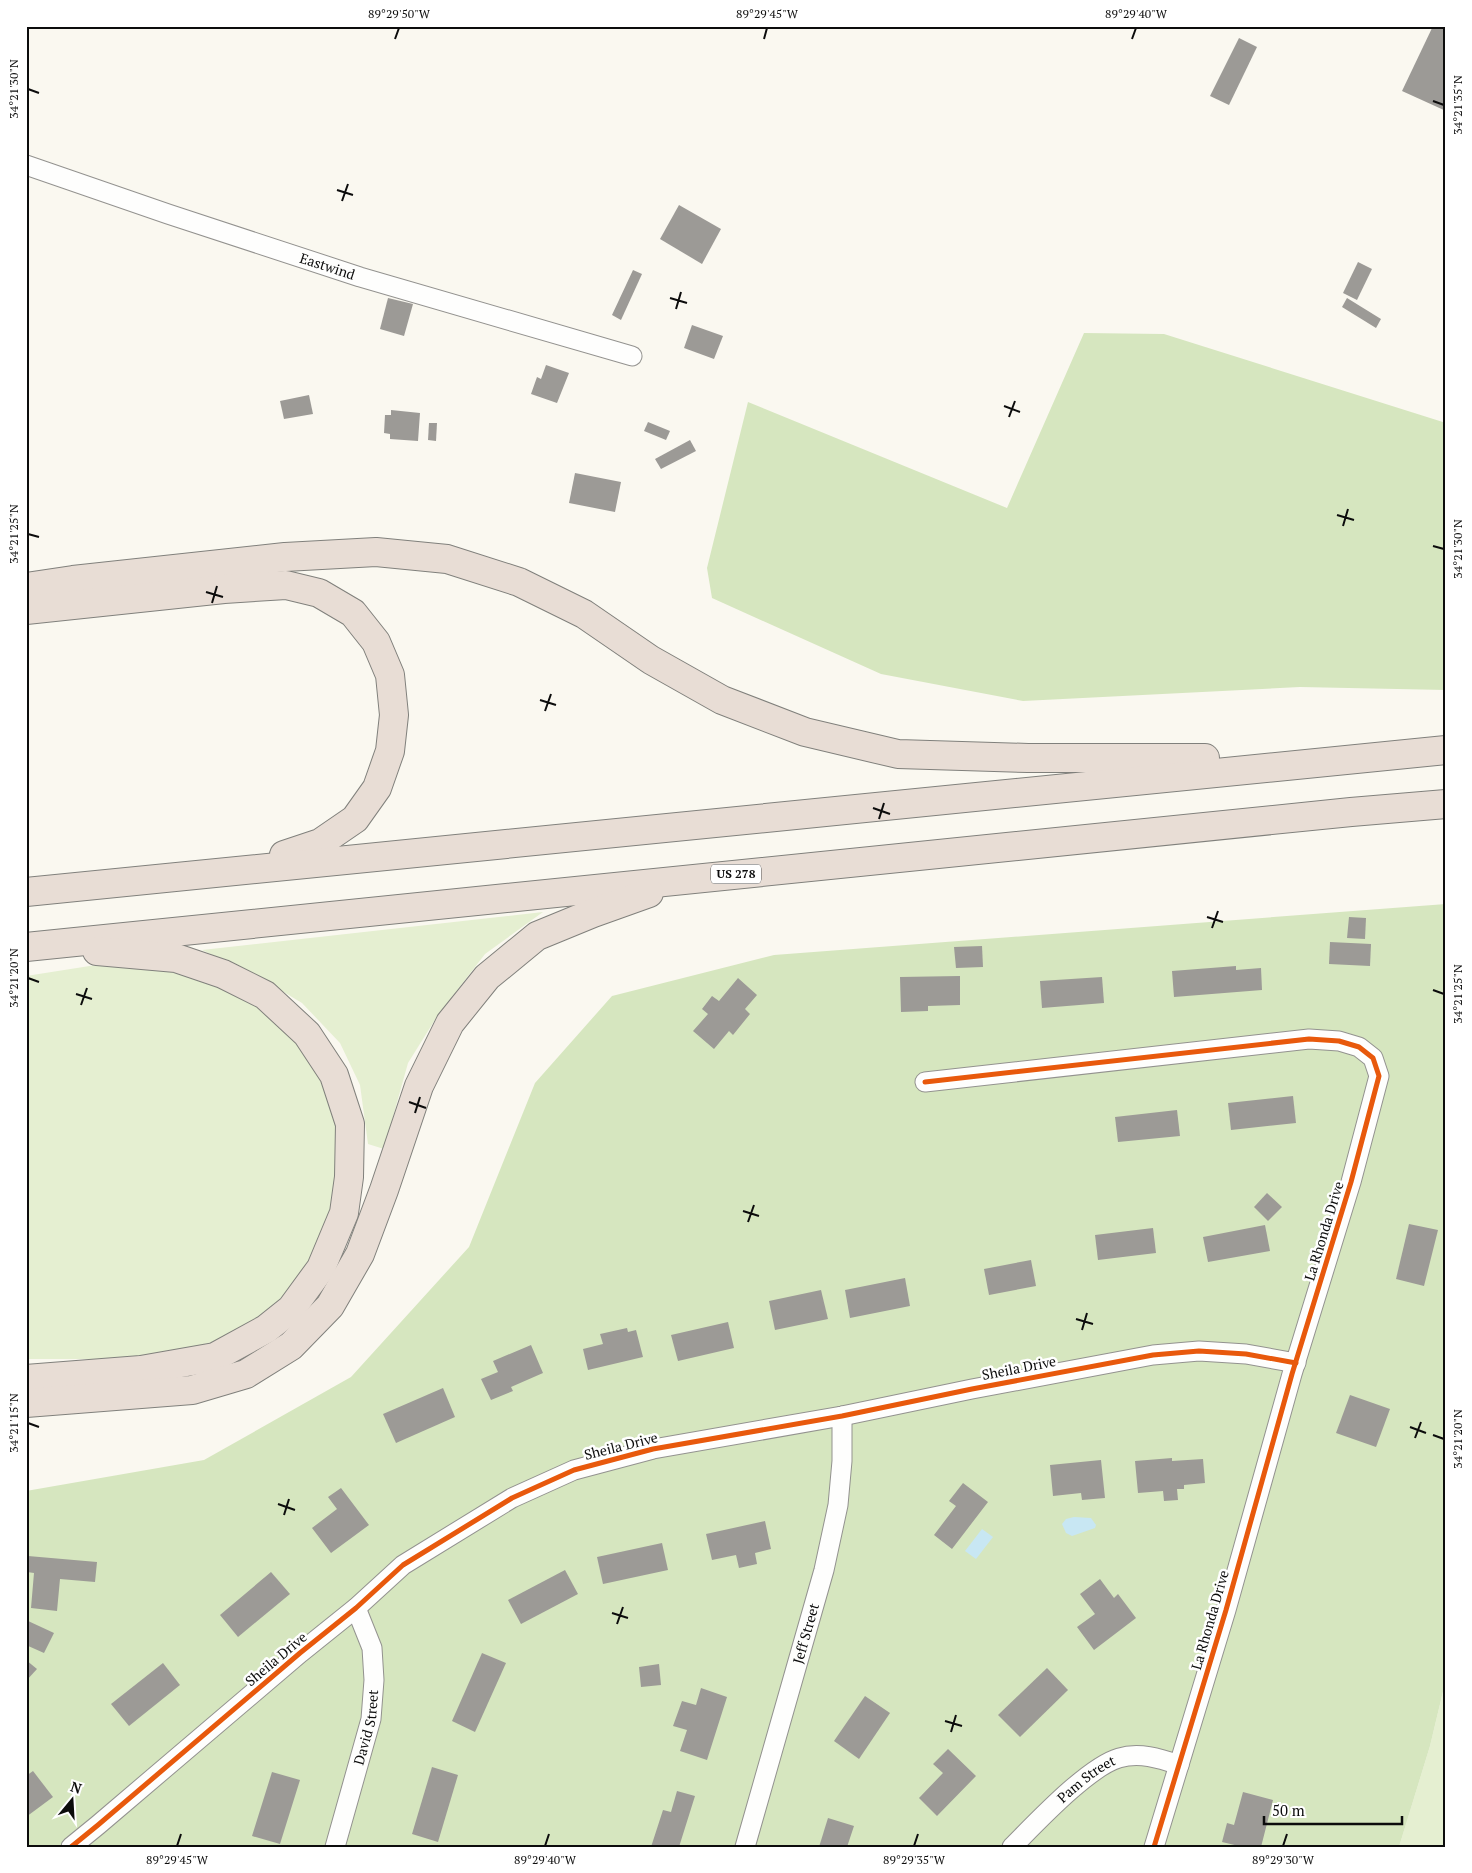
<svg xmlns="http://www.w3.org/2000/svg" width="1472" height="1873" viewBox="0 0 1472 1873" font-family="'PT Serif',serif">
  <rect width="100%" height="100%" fill="#faf8f0"/>
  <g fill="#e5efd1">
    <polygon points="543,912 485,954 438,1015 408,1063 384,1149 368,1144 360,1085 340,1043 302,1003 257,976 202,950"/>
    <polygon points="96,965 192,974 260,1003 314,1058 333,1104 342,1165 326,1232 294,1285 245,1333 149,1359 26,1359 26,976"/>
    <polygon points="1446,1679 1446,1847 1399,1847 1430,1746"/>
  </g>
  <g fill="#d6e6bf">
    <polygon points="1084,333 1164,334 1446,423 1446,690 1300,687 1023,701 881,674 712,598 707,568 748,402 1007,508"/>
    <polygon points="1446,904 1446,1679 1430,1746 1399,1847 26,1847 26,1491 204,1460 351,1377 469,1247 535,1083 612,996 774,955"/>
  </g>
  <g fill="#c8e7f3">
    <polygon points="1074,1517 1091,1518 1096,1525 1095,1528 1072,1536 1066,1533 1062,1524 1066,1519"/>
    <polygon points="982,1529 993,1537 976,1559 965,1551"/>
  </g>
  <g fill="#9c9a96">
    <polygon points="1433,26 1446,26 1446,111 1402,91"/>
    <polygon points="1239,38 1257,47 1229,105 1210,96"/>
    <polygon points="679,205 721,229 702,264 660,239"/>
    <polygon points="1358,262 1372,269 1357,300 1343,293"/>
    <polygon points="633,270 642,274 621,320 612,315"/>
    <polygon points="388,298 413,304 404,336 380,329"/>
    <polygon points="1347,298 1381,319 1376,328 1342,307"/>
    <polygon points="692,325 723,336 714,359 684,348"/>
    <polygon points="546,365 569,373 557,403 531,394 537,377 541,379"/>
    <polygon points="309,395 313,414 284,419 280,401"/>
    <polygon points="391,410 420,413 418,441 390,439 390,434 384,433 385,415 391,415"/>
    <polygon points="648,422 670,431 666,440 644,431"/>
    <polygon points="429,423 437,423 436,441 428,440"/>
    <polygon points="690,440 696,451 661,469 655,459"/>
    <polygon points="575,473 621,482 615,512 569,503"/>
    <polygon points="1349,917 1366,918 1365,939 1347,938"/>
    <polygon points="1330,942 1371,944 1370,966 1329,964"/>
    <polygon points="982,946 983,967 956,968 954,947"/>
    <polygon points="1236,966 1236,970 1261,968 1262,990 1174,997 1172,971"/>
    <polygon points="960,976 960,1005 928,1006 928,1011 901,1012 900,977"/>
    <polygon points="1102,977 1104,1003 1042,1008 1040,981"/>
    <polygon points="738,978 757,995 745,1009 750,1014 733,1035 729,1031 714,1049 693,1031 708,1014 702,1009 712,996 719,1001"/>
    <polygon points="1293,1096 1296,1123 1231,1130 1228,1103"/>
    <polygon points="1177,1110 1180,1136 1118,1142 1115,1117"/>
    <polygon points="1267,1193 1282,1207 1268,1221 1254,1207"/>
    <polygon points="1409,1224 1438,1230 1424,1286 1396,1279"/>
    <polygon points="1265,1225 1270,1251 1208,1262 1203,1237"/>
    <polygon points="1153,1228 1156,1253 1098,1260 1095,1235"/>
    <polygon points="1031,1260 1036,1286 989,1295 984,1269"/>
    <polygon points="905,1278 910,1306 850,1318 845,1290"/>
    <polygon points="821,1290 828,1319 775,1330 769,1301"/>
    <polygon points="728,1322 734,1348 678,1361 671,1335"/>
    <polygon points="627,1328 628,1332 636,1330 643,1357 588,1370 583,1349 603,1344 600,1334"/>
    <polygon points="531,1345 543,1373 511,1387 513,1391 491,1400 481,1379 498,1372 493,1361"/>
    <polygon points="443,1388 455,1417 396,1443 383,1414"/>
    <polygon points="1350,1395 1390,1409 1376,1447 1336,1433"/>
    <polygon points="1172,1458 1172,1461 1203,1459 1205,1483 1184,1485 1184,1489 1177,1489 1178,1500 1164,1501 1163,1491 1138,1493 1135,1461"/>
    <polygon points="1101,1460 1105,1498 1082,1500 1081,1493 1053,1496 1050,1465"/>
    <polygon points="963,1483 988,1502 952,1549 934,1535 956,1506 949,1501"/>
    <polygon points="341,1488 369,1525 331,1553 312,1528 337,1509 328,1497"/>
    <polygon points="765,1521 771,1549 755,1553 757,1564 739,1568 736,1555 712,1560 706,1534"/>
    <polygon points="662,1543 668,1570 603,1584 597,1557"/>
    <polygon points="28,1556 97,1562 95,1582 60,1579 57,1611 31,1608 34,1573 27,1572"/>
    <polygon points="565,1570 578,1594 521,1624 508,1600"/>
    <polygon points="271,1572 290,1594 238,1637 220,1615"/>
    <polygon points="1100,1579 1114,1598 1118,1594 1136,1618 1094,1650 1077,1627 1095,1614 1080,1594"/>
    <polygon points="26,1620 54,1633 44,1653 26,1645"/>
    <polygon points="482,1653 506,1663 475,1732 452,1721"/>
    <polygon points="26,1660 37,1669 26,1681"/>
    <polygon points="163,1663 180,1685 129,1726 111,1704"/>
    <polygon points="659,1664 661,1685 641,1687 639,1667"/>
    <polygon points="1047,1668 1068,1690 1020,1737 998,1715"/>
    <polygon points="701,1688 727,1697 707,1760 680,1751 687,1730 673,1726 682,1701 696,1705"/>
    <polygon points="865,1696 890,1713 859,1759 834,1741"/>
    <polygon points="948,1749 976,1776 937,1816 919,1798 943,1773 933,1764"/>
    <polygon points="432,1767 458,1775 438,1842 412,1834"/>
    <polygon points="33,1771 53,1797 26,1817 26,1776"/>
    <polygon points="272,1772 300,1780 280,1844 252,1836"/>
    <polygon points="677,1791 695,1796 679,1847 651,1847 663,1810 671,1812"/>
    <polygon points="1243,1792 1273,1800 1261,1847 1243,1847 1222,1842 1227,1823 1234,1825"/>
    <polygon points="828,1818 854,1826 847,1847 819,1847"/>
  </g>
  <g fill="none" stroke-linecap="round" stroke-linejoin="round">
    <g stroke="#93928f" stroke-width="21">
      <g id="street">
        <path id="s1" d="M26,165L168,214L360,277L632,356"/>
        <polyline points="925,1082 1309,1039 1339,1041 1359,1047 1373,1058 1379,1076 1351,1182 1292,1374 1226,1610 1154,1847"/>
        <polyline points="71,1847 98,1825 300,1653 356,1608 403,1565 512,1498 574,1470 653,1449 842,1416 972,1389 1153,1355 1199,1351 1246,1354 1296,1363"/>
        <path id="s2" d="M335,1847L371,1719L374,1680L372,1648L356,1608"/>
        <path id="s3" d="M745,1847L824,1570L838,1505L842,1461V1416"/>
        <path id="s4" d="M1012,1847C1036,1823 1088,1767 1119,1758C1139,1752 1159,1758 1179,1765"/>
      </g>
    </g>
    <g stroke="#80807c" stroke-width="30">
      <g id="highway">
        <polyline points="26,587 73,580 285,557 376,552 447,559 519,582 584,614 651,660 722,700 805,732 898,754 1028,758 1205,758"/>
        <polyline points="26,610 224,589 286,585 319,593 353,613 376,642 390,675 394,715 390,751 377,788 355,819 320,843 284,855"/>
        <polyline points="26,892 1446,750"/>
        <polyline points="26,947 1351,812 1446,804"/>
        <polyline points="26,1379 141,1370 215,1357 266,1329 291,1309 321,1268 344,1213 349,1177 350,1124 334,1075 307,1034 265,995 223,974 176,958 97,951"/>
        <polyline points="26,1403 192,1390 246,1374 291,1346 330,1306 360,1254 384,1190 419,1086 450,1023 487,977 537,936 593,913 649,893"/>
      </g>
    </g>
    <use href="#street" stroke="#fefefd" stroke-width="19"/>
    <use href="#highway" stroke="#e8ddd5" stroke-width="28"/>
    <g stroke="#fff" stroke-width="8">
      <g id="cycleway">
        <polyline points="925,1082 1309,1039 1339,1041 1359,1047 1373,1058 1379,1076 1351,1182 1292,1374 1226,1610 1154,1847"/>
        <polyline points="71,1847 98,1825 300,1653 356,1608 403,1565 512,1498 574,1470 653,1449 842,1416 972,1389 1153,1355 1199,1351 1246,1354 1296,1363"/>
      </g>
    </g>
    <use href="#cycleway" stroke="#e8590c" stroke-width="5"/>
  </g>
  <path fill="none" stroke="#0c0c0c" stroke-width="2" d="M395,39L399,28M764,39L767,28M1132,39L1136,28M28,89L39,93M1433,101L1444,105M337,190L353,195M342,201L348,184M670,298L687,303M676,309L681,292M1004,406L1020,412M1009,417L1015,401M1337,515L1354,520M1343,526L1348,509M28,534L39,537M1433,546L1444,549M206,592L223,597M212,603L217,586M540,700L556,705M545,711L551,694M873,808L890,814M879,819L884,803M1207,917L1223,922M1212,928L1218,911M28,978L39,982M1433,990L1444,994M76,994L92,999M81,1005L87,988M409,1102L426,1108M415,1113L420,1097M743,1211L759,1216M748,1222L754,1205M1076,1319L1093,1324M1082,1330L1087,1313M28,1423L39,1427M1410,1427L1426,1433M1433,1435L1444,1439M1415,1438L1421,1422M278,1504L295,1510M284,1515L289,1499M612,1613L628,1618M617,1624L623,1607M945,1721L962,1726M951,1732L956,1715M177,1846L181,1834M545,1846L549,1834M914,1846L918,1834M1283,1846L1287,1834"/>
  <g text-anchor="middle" stroke-width="5" stroke-linejoin="round" paint-order="stroke">
    <rect fill="#fff" stroke="#555" stroke-width="1" x="711" y="864.5" width="50" height="19" rx="4"/>
    <g font-size="12" font-weight="bold" fill="#0c0c0c">
      <text x="736" y="878">US 278</text>
    </g>
    <g font-size="14" fill="#0c0c0c" stroke="#fff">
      <text dy="5" stroke="none"><textPath href="#s1" startOffset="318">Eastwind</textPath></text>
      <text transform="translate(1324 1231) rotate(-73)" y="5">La Rhonda Drive</text>
      <text transform="translate(1019 1368) rotate(-11)" y="5">Sheila Drive</text>
      <text transform="translate(621 1446) rotate(-14)" y="5">Sheila Drive</text>
      <text transform="translate(1210 1620) rotate(-74)" y="5">La Rhonda Drive</text>
      <text dy="5" stroke="none"><textPath href="#s3" startOffset="222">Jeff Street</textPath></text>
      <text transform="translate(276 1659) rotate(-40)" y="5">Sheila Drive</text>
      <text dy="5" stroke="none"><textPath href="#s2" startOffset="124">David Street</textPath></text>
      <text dy="5" stroke="none"><textPath href="#s4" startOffset="101">Pam Street</textPath></text>
    </g>
  </g>
  <rect width="1472" height="1873" fill="none" stroke="#ffffff" stroke-width="55"/>
  <g transform="translate(72 1800) rotate(18)" stroke="#ffffff" stroke-width="4" paint-order="stroke">
  <path d="M0-4L9 19L0 12L-9 19Z" fill="#0c0c0c"/>
  <text y="-8" font-size="14" font-weight="bold" text-anchor="middle" fill="#0c0c0c">N</text>
  </g>
  <path d="M1264 1816v8h138v-8" fill="none" stroke="#0c0c0c" stroke-width="2.5"/>
  <text x="1272" y="1816" font-size="15" fill="#0c0c0c" stroke="#ffffff" stroke-width="4" paint-order="stroke">50 m</text>
  <rect x="28" y="28" width="1416" height="1818" fill="none" stroke="#0c0c0c" stroke-width="2"/>
  <g font-size="12" text-anchor="middle" fill="#0c0c0c">
    <text x="399" y="18">89°29'50"W</text>
    <text x="767" y="18">89°29'45"W</text>
    <text x="1136" y="18">89°29'40"W</text>
    <text transform="translate(14 89) rotate(-90)" y="4">34°21'30"N</text>
    <text transform="translate(1458 105) rotate(-90)" y="4">34°21'35"N</text>
    <text transform="translate(14 534) rotate(-90)" y="4">34°21'25"N</text>
    <text transform="translate(1458 549) rotate(-90)" y="4">34°21'30"N</text>
    <text transform="translate(14 978) rotate(-90)" y="4">34°21'20"N</text>
    <text transform="translate(1458 994) rotate(-90)" y="4">34°21'25"N</text>
    <text transform="translate(14 1423) rotate(-90)" y="4">34°21'15"N</text>
    <text transform="translate(1458 1439) rotate(-90)" y="4">34°21'20"N</text>
    <text x="177" y="1864">89°29'45"W</text>
    <text x="545" y="1864">89°29'40"W</text>
    <text x="914" y="1864">89°29'35"W</text>
    <text x="1283" y="1864">89°29'30"W</text>
  </g>
</svg>
